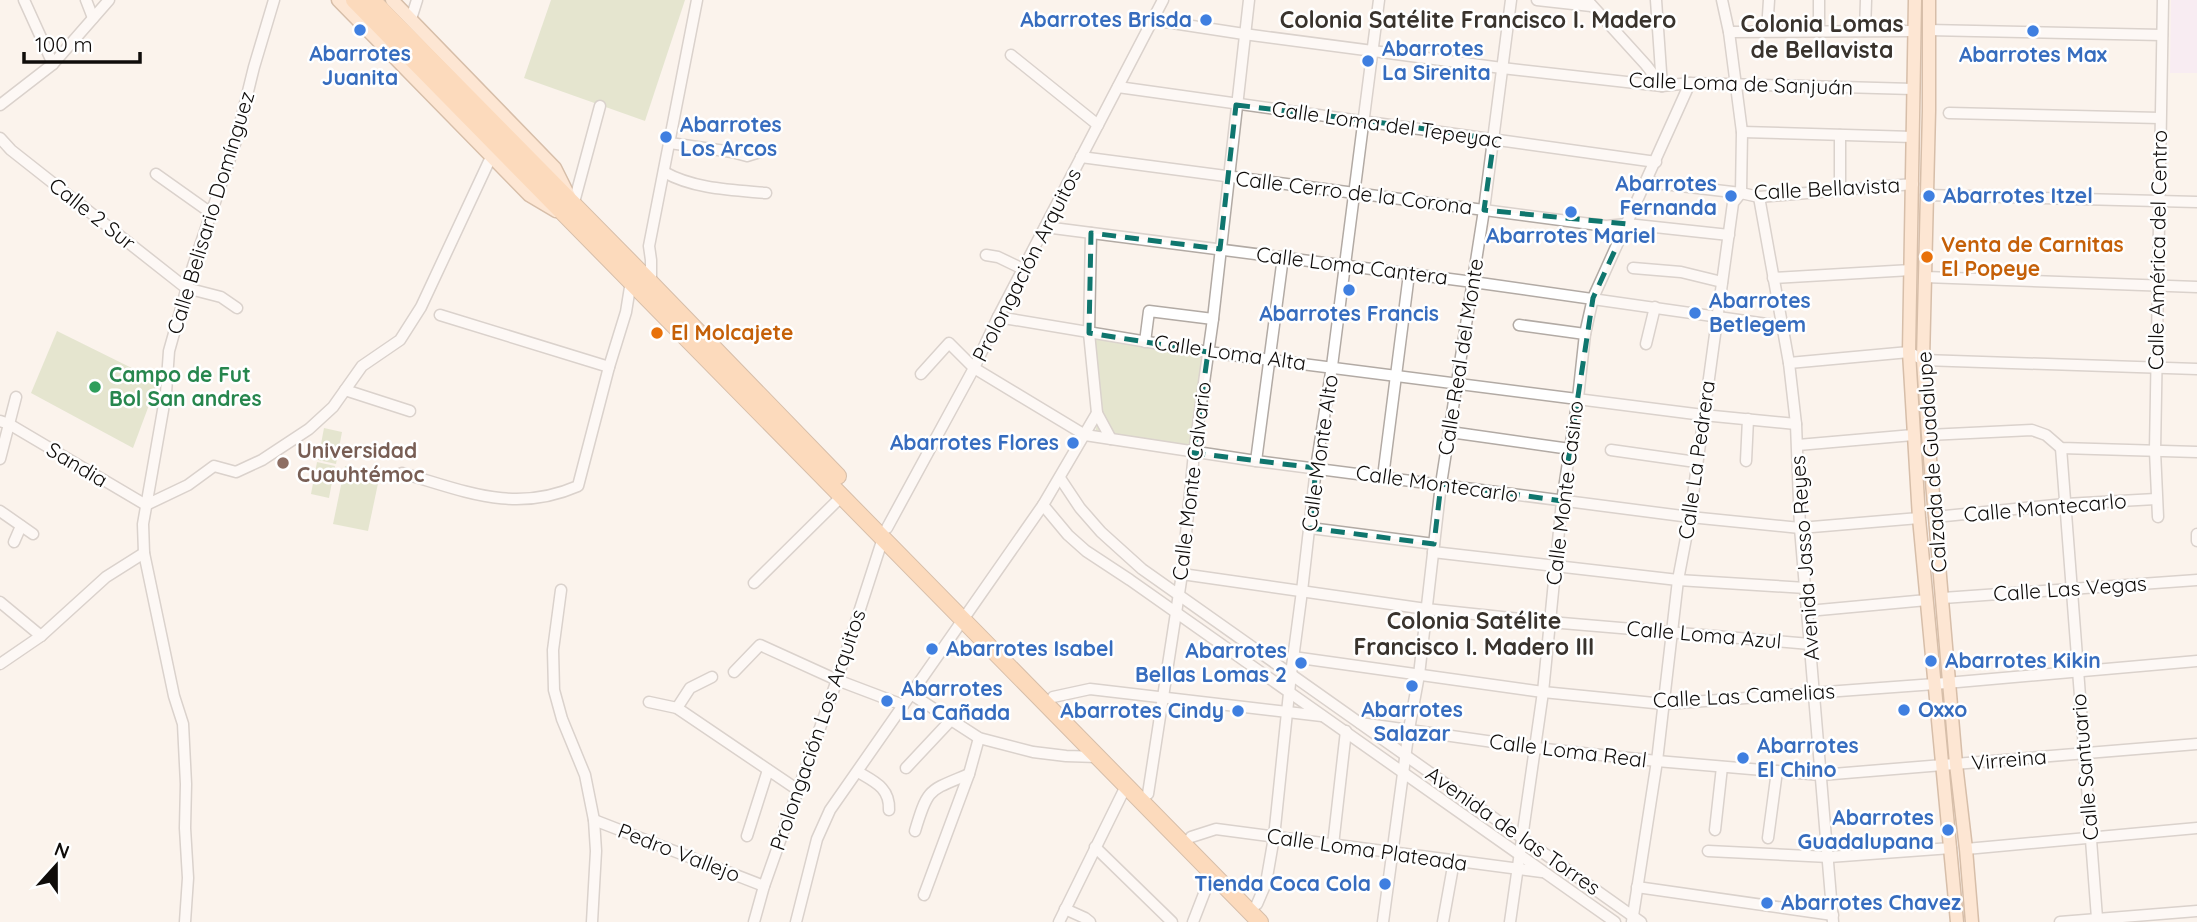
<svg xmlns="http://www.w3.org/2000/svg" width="2197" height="922" viewBox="0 0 2197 922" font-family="Quicksand,sans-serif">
  <rect width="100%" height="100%" fill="#fbf3ec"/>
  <polygon fill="#f3e5f8" points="2171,0 2197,0 2197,73 2170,73"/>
  <g fill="#c9d6ac">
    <polygon points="551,0 685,0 645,121 524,78"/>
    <polygon points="57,331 158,381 133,448 31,393"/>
    <polygon points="1094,337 1205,355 1191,446 1095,434 1098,417"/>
    <polygon points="324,428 342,432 336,464 318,460"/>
    <polygon points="317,462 335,466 329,498 311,494"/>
    <polygon points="345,466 380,474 368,531 333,524"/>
  </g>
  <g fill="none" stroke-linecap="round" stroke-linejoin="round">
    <g stroke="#b2aaa4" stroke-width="13">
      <g id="minor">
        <polyline points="24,0 53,64"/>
        <polyline points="86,0 93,18"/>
        <polyline points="1537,0 1591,6"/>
        <polyline points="1587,0 1646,65 1662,86"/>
        <polyline points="1656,0 1662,86"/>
        <polyline points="411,19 417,0"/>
        <polyline points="1153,20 1244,34 1502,68 1662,86 1690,83 1913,89"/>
        <polyline points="1928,30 2162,35"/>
        <polyline points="1767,31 1769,0"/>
        <polyline points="1819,31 1819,0"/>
        <polyline points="1865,31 1866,0"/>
        <polyline points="1729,32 1914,31"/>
        <polyline points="1011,55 1098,125"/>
        <polyline points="1118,87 1656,162"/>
        <polyline points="0,105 53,64 109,0"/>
        <polyline points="1949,113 2160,118"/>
        <polyline points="1742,132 1913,137"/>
        <polyline points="1840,135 1840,190"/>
        <polyline points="0,138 11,150 186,288 221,297 237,308"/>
        <polyline points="670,143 732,152 747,156 760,152"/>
        <polyline points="1081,157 1606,226 1627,224 1729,235"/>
        <path d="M664,172C694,189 732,190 766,193"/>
        <polyline points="156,174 211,213"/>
        <polyline points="1646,182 1741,193 1759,197 1913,184"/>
        <polyline points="1926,195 2197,202"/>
        <polyline points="1759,197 1789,363 1796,424 1800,528 1833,922"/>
        <polyline points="573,206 600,106"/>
        <polyline points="1045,227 1473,282 1782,326"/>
        <polyline points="1091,233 1089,333 1097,413 1111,439"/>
        <polyline points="986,255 998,257 1023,269"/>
        <polyline points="1633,268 1681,272 1722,282"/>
        <polyline points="1925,277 2197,287"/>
        <polyline points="1773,278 1911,270"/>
        <polyline points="651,283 651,260 649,246 697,0"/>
        <polyline points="440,315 609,367"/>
        <polyline points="998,317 1208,352 1703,415 1796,424"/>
        <polyline points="1519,325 1585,334"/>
        <polyline points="1145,342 1149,311 1213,319"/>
        <polyline points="1646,344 1655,307"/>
        <polyline points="1789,363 1909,352 1923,360 2197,369"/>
        <polyline points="921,374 949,343 974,368 1085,435 1256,461 1690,517 1800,528 1919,518"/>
        <polyline points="345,390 410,411"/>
        <polyline points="0,421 9,424 146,505 188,485 214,466 236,472 262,460 309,429 333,407 362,366 400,340 421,307 491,157"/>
        <polyline points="1450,432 1570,449"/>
        <polyline points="1928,435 2032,430 2046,435 2061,448 2197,452"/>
        <polyline points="1798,445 1913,435"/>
        <polyline points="2061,448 2097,918"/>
        <polyline points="1611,450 1696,462"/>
        <polyline points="0,459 16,397"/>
        <polyline points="1256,461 1283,257"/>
        <polyline points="1746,461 1748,419"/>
        <path d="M402,473C465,491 514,514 578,486L609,367L626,312L631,281"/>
        <polyline points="1383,477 1409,274"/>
        <polyline points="1060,478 1080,508 1101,532 1142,569 1641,922"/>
        <polyline points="1043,505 1068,535 1086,551 1130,580 1615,922"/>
        <polyline points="0,511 33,534"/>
        <polyline points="1935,517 2065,504 2156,499"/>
        <polyline points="2158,517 2155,451 2163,0"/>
        <polyline points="887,528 974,368 998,317 1163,0"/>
        <polyline points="1310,528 1434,544"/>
        <polyline points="2197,534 2197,541"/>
        <polyline points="14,542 21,526"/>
        <polyline points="1433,552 1678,580 1806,588"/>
        <polyline points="1182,574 1426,609 1550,622 1810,644"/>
        <polyline points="754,583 842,496"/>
        <polyline points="561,590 553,650 554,690 562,719 585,775 594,820 596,851 592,922"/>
        <polyline points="1943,598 2197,580"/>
        <polyline points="0,602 41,636"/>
        <polyline points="1808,611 1927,600"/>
        <polyline points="1293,657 1543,692 1664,704 1935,684 2197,661"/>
        <polyline points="0,664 41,636 106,577 144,553"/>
        <polyline points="734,672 760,645 837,680 903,705"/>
        <polyline points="911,694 979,738 1033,752 1066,756 1098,757"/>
        <polyline points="1053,697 1090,689 1322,716"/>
        <polyline points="649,702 677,708 798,790"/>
        <polyline points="677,708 690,688 712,677"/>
        <polyline points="1360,723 1536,748 1657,761 1821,775 2197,744"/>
        <polyline points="906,768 951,720"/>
        <path d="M858,772C875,782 890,788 889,810"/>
        <polyline points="1148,794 1182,574 1194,453 1213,319 1249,0"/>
        <polyline points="594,820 764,886"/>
        <polyline points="1715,830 1722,767"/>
        <path d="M915,831C928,787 929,791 969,774"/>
        <polyline points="747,836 768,770"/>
        <polyline points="1191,837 1216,829 1542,872"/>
        <polyline points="1768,838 1777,771"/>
        <polyline points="1333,845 1346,731"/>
        <polyline points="1095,847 1172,922"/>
        <polyline points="1966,849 2197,828"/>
        <polyline points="1708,851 1829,857 1951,848"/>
        <polyline points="1637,887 1833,915"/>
        <polyline points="924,895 969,774 979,738"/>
        <polyline points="1257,904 1266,883 1274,837 1291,674 1302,591 1316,468 1332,366 1379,0"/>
        <polyline points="1065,909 1085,918 1090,922"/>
        <polyline points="185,922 188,878 185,828 186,784 183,724 174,696 144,553 143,524 166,393 169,351 193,266 235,144 254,67 274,0"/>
        <polyline points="754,922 764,886 837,680 883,538"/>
        <polyline points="796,922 817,839 830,810 1043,505 1097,413"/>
        <polyline points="1059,922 1126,786"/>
        <polyline points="1193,922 1212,873"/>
        <polyline points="1383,922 1409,729 1419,675 1441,484 1484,210 1511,0"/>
        <polyline points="1443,922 1454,861"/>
        <polyline points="1510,922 1543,692 1562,501 1578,398 1585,334 1593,298 1690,83"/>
        <polyline points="1632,922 1657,761 1678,580 1690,517 1733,203 1741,193 1742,132 1729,32 1722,0"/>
        <polyline points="2060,922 2197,911"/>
      </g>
    </g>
    <g stroke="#aa7f57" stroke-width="15">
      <g id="major">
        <polyline points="338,0 529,195 556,211"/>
        <polyline points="392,0 555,168 569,196"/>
        <polyline points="1915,0 1909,352 1919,518 1957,922"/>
        <polyline points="1929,0 1929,111 1923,360 1928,435 1956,764 1966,849 1972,922"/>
      </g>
    </g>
    <g stroke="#aa7f57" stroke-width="18">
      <g id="highway">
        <polyline points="354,0 1260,922"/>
        <polyline points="372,0 651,283 838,476"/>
      </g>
    </g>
    <use href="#minor" stroke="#fff" stroke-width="10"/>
    <use href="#major" stroke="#fed7b3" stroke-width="12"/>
    <use href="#highway" stroke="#fdbd81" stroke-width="16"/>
  </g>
  <path d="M0 0H2197V922H0ZM1236,105L1363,120L1494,139L1484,210L1627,224L1593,298L1562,501L1441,484L1434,544L1310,528L1316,468L1194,453L1208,352L1089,333L1091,233L1220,249Z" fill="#fbf3ec" fill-opacity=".55" fill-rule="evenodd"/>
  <path fill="none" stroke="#0f766e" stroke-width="5" stroke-dasharray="14 9" stroke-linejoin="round" d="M1236,105L1363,120L1494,139L1484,210L1627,224L1593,298L1562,501L1441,484L1434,544L1310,528L1316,468L1194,453L1208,352L1089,333L1091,233L1220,249Z"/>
  <g fill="#3f7fe0" stroke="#fff" stroke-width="2.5">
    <circle cx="1206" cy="20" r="7"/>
    <circle cx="360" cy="30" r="7"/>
    <circle cx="2033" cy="31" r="7"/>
    <circle cx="1368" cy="61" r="7"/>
    <circle cx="666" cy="137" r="7"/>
    <circle cx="1731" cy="196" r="7"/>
    <circle cx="1929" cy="196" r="7"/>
    <circle cx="1571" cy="212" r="7"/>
    <circle cx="1349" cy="290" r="7"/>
    <circle cx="1695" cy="313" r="7"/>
    <circle cx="1073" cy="443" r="7"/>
    <circle cx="932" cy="649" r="7"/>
    <circle cx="1931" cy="661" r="7"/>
    <circle cx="1301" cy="663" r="7"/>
    <circle cx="1412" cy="686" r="7"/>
    <circle cx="887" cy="701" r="7"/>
    <circle cx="1904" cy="710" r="7"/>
    <circle cx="1238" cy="711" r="7"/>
    <circle cx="1743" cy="758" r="7"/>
    <circle cx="1948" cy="830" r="7"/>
    <circle cx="1385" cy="884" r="7"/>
    <circle cx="1767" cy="903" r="7"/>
  </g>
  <g fill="#e8710a" stroke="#fff" stroke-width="2.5">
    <circle cx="1927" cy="257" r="7"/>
    <circle cx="657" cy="333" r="7"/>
  </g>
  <circle fill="#2e9e5b" stroke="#fff" stroke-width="2.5" cx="95" cy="387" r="7"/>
  <circle fill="#8d6e63" stroke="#fff" stroke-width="2.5" cx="283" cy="463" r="7"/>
  <g text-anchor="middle" stroke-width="5" stroke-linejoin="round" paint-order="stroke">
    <g font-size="21" font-weight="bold" fill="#366cbe" stroke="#fff" text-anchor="start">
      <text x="1192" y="27" text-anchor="end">Abarrotes Brisda</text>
      <text x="1382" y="56">Abarrotes<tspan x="1382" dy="24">La Sirenita</tspan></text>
      <text x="360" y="61" text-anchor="middle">Abarrotes<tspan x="360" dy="24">Juanita</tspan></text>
      <text x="2033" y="62" text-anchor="middle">Abarrotes Max</text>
      <text x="680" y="132">Abarrotes<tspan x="680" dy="24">Los Arcos</tspan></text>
      <text x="1717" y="191" text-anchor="end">Abarrotes<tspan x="1717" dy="24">Fernanda</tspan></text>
      <text x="1943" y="203">Abarrotes Itzel</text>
      <text x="1571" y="243" text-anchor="middle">Abarrotes Mariel</text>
      <text x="1709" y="308">Abarrotes<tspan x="1709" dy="24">Betlegem</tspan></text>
      <text x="1349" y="321" text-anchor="middle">Abarrotes Francis</text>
      <text x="1059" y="450" text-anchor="end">Abarrotes Flores</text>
      <text x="946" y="656">Abarrotes Isabel</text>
      <text x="1287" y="658" text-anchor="end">Abarrotes<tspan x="1287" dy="24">Bellas Lomas 2</tspan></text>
      <text x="1945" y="668">Abarrotes Kikin</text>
      <text x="901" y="696">Abarrotes<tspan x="901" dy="24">La Cañada</tspan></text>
      <text x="1412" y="717" text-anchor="middle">Abarrotes<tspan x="1412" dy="24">Salazar</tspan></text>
      <text x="1918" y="717">Oxxo</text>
      <text x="1224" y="718" text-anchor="end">Abarrotes Cindy</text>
      <text x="1757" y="753">Abarrotes<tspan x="1757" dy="24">El Chino</tspan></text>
      <text x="1934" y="825" text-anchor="end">Abarrotes<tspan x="1934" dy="24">Guadalupana</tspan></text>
      <text x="1371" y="891" text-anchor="end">Tienda Coca Cola</text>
      <text x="1781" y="910">Abarrotes Chavez</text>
    </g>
    <g font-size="21" fill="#0f0c0a" stroke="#fff">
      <text transform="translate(1741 84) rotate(2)" y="7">Calle Loma de Sanjuán</text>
      <text transform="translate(1387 125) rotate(8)" y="7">Calle Loma del Tepeyac</text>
      <text transform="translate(1827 189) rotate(-3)" y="7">Calle Bellavista</text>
      <text transform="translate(1354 193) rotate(7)" y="7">Calle Cerro de la Corona</text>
      <text transform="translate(211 213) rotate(-73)" y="7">Calle Belisario Domínguez</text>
      <text transform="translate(92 214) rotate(38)" y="7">Calle 2 Sur</text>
      <text transform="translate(2158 250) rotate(-89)" y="7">Calle América del Centro</text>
      <text transform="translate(1027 265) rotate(-63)" y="7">Prolongación Arquitos</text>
      <text transform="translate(1352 266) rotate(7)" y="7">Calle Loma Cantera</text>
      <text transform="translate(1230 353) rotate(8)" y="7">Calle Loma Alta</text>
      <text transform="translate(1461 357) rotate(-81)" y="7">Calle Real del Monte</text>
      <text transform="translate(1320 453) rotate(-82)" y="7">Calle Monte Alto</text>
      <text transform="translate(1697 460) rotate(-82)" y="7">Calle La Pedrera</text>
      <text transform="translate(1932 462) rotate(-94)" y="7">Calzada de Guadalupe</text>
      <text transform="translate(77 465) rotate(31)" y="7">Sandia</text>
      <text transform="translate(1192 481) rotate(-83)" y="7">Calle Monte Calvario</text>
      <text transform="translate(1437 484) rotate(8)" y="7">Calle Montecarlo</text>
      <text transform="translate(1565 493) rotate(-83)" y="7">Calle Monte Casino</text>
      <text transform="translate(2045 508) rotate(-5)" y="7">Calle Montecarlo</text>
      <text transform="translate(1805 558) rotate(-94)" y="7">Avenida Jasso Reyes</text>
      <text transform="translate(2070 589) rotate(-4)" y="7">Calle Las Vegas</text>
      <text transform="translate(1704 635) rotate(5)" y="7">Calle Loma Azul</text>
      <text transform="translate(1744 696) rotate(-3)" y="7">Calle Las Camelias</text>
      <text transform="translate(818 730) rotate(-71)" y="7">Prolongación Los Arquitos</text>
      <text transform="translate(1568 751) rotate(7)" y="7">Calle Loma Real</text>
      <text transform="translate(2009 760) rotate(-5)" y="7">Virreina</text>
      <text transform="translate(2085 767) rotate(-95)" y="7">Calle Santuario</text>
      <text transform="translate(1513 831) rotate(35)" y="7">Avenida de las Torres</text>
      <text transform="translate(1367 850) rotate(8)" y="7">Calle Loma Plateada</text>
      <text transform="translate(679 853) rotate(21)" y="7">Pedro Vallejo</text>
    </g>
    <g font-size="21" font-weight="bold" fill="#c56008" stroke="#fff" text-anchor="start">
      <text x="1941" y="252">Venta de Carnitas<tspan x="1941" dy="24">El Popeye</tspan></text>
      <text x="671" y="340">El Molcajete</text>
    </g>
    <g font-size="21" font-weight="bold" fill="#27864d" stroke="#fff" text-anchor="start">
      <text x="109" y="382">Campo de Fut<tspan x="109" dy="24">Bol San andres</tspan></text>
    </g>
    <g font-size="21" font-weight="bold" fill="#785e54" stroke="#fff" text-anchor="start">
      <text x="297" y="458">Universidad<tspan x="297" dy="24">Cuauhtémoc</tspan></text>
    </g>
    <g font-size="23" font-weight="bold" fill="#39332d" stroke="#fff">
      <text x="1478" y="28">Colonia Satélite Francisco I. Madero</text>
      <text x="1822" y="32">Colonia Lomas<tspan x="1822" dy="26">de Bellavista</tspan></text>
      <text x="1474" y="629">Colonia Satélite<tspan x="1474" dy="26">Francisco I. Madero III</tspan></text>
    </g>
  </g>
  <g transform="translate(56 866) rotate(21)" stroke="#ffffff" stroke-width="5" paint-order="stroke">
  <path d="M0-5L12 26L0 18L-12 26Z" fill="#0f0c0a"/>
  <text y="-10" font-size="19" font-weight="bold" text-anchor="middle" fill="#0f0c0a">N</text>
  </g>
  <path d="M24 52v10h116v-10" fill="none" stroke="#0f0c0a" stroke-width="3.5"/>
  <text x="35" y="52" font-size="21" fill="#0f0c0a" stroke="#ffffff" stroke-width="5" paint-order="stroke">100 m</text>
</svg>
